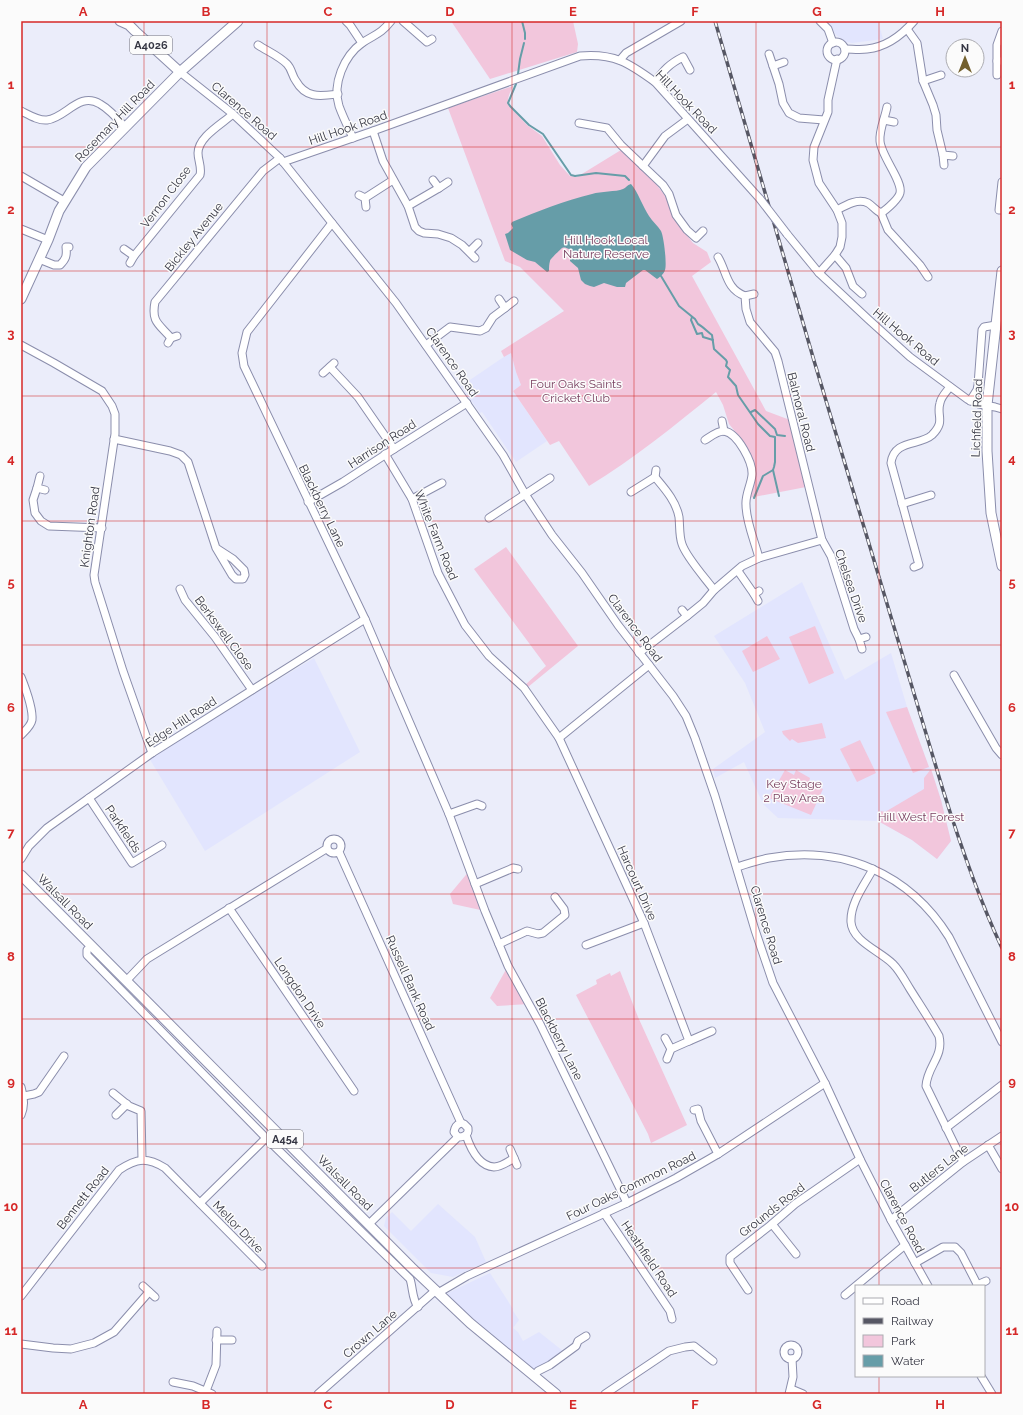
<svg xmlns="http://www.w3.org/2000/svg" width="1023" height="1415" viewBox="0 0 1023 1415" font-family="Raleway,sans-serif">
  <rect width="100%" height="100%" fill="#ebedfa"/>
  <g fill="#e2e5fe">
    <polygon points="828,21 878,21 883,39 852,43 846,42 836,35"/>
    <polygon points="511,352 516,372 521,385 513,391 547,441 516,462 482,412 480,413 461,386"/>
    <polygon points="802,582 845,680 891,653 907,707 929,767 931,769 941,800 951,841 937,859 912,840 878,821 778,818 763,804 744,762 715,778 713,769 765,732 745,683 714,636"/>
    <polygon points="314,658 360,752 205,851 149,758"/>
    <polygon points="438,1204 475,1237 486,1262 453,1277 431,1273 384,1226 386,1218 392,1212 411,1231"/>
    <polygon points="490,1273 513,1309 513,1311 519,1320 513,1328 518,1332 523,1341 539,1332 563,1351 562,1354 535,1370 482,1329 447,1296 448,1293 454,1290"/>
  </g>
  <g fill="#f2c6dc">
    <polygon points="451,21 573,21 578,44 577,52 490,79"/>
    <path d="M513,86C510,92 506,100 509,106L527,125L542,136L560,165L570,176L577,177L621,150L648,174L667,198L675,220L693,243L707,252L711,262L692,276L766,411L790,420L806,487L749,498L750,457L742,440L729,424L723,405L716,392C675,425 634,459 589,486L559,441L550,445L513,391L521,385L516,372L511,353L504,357L501,351L564,311L520,267L505,261L448,108Z"/>
    <polygon points="506,547 578,646 528,687 525,685 546,666 474,569"/>
    <polygon points="815,626 834,673 809,684 789,637"/>
    <polygon points="767,636 780,659 753,672 742,651"/>
    <polygon points="907,707 929,767 913,773 886,712"/>
    <polygon points="822,723 826,738 798,743 792,739 790,741 783,734 782,731"/>
    <polygon points="860,740 876,773 857,782 840,749"/>
    <polygon points="931,769 941,800 951,841 937,859 912,840 878,821 881,811 885,812 924,789 924,778"/>
    <polygon points="785,770 794,775 796,770 810,778 809,782 823,789 811,815 769,798"/>
    <polygon points="470,870 485,911 453,904 450,894"/>
    <polygon points="508,966 529,1004 497,1006 490,998"/>
    <polygon points="620,971 638,1017 687,1125 651,1143 648,1134 576,995 597,984 596,980 610,973 611,976"/>
  </g>
  <path fill="#669da8" d="M631,184C638,192 643,207 649,216C652,221 658,226 661,231C664,237 667,265 665,270C664,274 660,277 657,279L645,270H643L626,283L625,287H617L604,283L594,287L590,286L585,284L581,280L578,268L570,261V254L569,249C566,248 565,247 562,248C560,250 550,259 550,261C549,264 549,268 549,271L547,272L535,262L527,260L510,250L505,234L508,233L513,228L511,224L512,222C538,211 564,201 592,194C601,191 616,192 623,189C626,188 627,185 631,184Z"/>
  <g fill="none" stroke-linecap="round" stroke-linejoin="round">
    <g stroke="#669da8" stroke-width="2">
      <polyline points="522,21 525,33 525,39"/>
      <polyline points="518,74 520,59 524,43"/>
      <polyline points="516,84 508,103 510,106 529,125 543,134 571,175 575,176 596,173 625,176 629,180"/>
      <path d="M661,276L679,306L695,319L698,324C702,326 708,332 712,335L714,349L726,360L727,362L726,366L730,370L728,377L736,386L738,395L758,424L770,436L775,437V462L774,467L773,470L763,476L754,498"/>
      <polyline points="692,317 691,320 697,334 702,333 703,337 713,340"/>
      <polyline points="751,412 755,410 756,411 775,429 777,435 785,436"/>
      <polyline points="773,470 779,496"/>
    </g>
    <g stroke="#8b8eac" stroke-width="9">
      <g id="minor">
        <polyline points="346,21 350,25 362,43"/>
        <polyline points="403,21 427,42 432,39"/>
        <polyline points="820,21 828,29 833,43"/>
        <polyline points="907,29 917,43 923,81 933,105 936,115 937,130 943,155 953,156"/>
        <polyline points="1002,31 997,45 997,61 1002,61"/>
        <circle cx="836" cy="51" r="9"/>
        <path d="M258,45C267,51 279,56 287,64C292,69 292,76 296,81C306,99 321,96 338,94"/>
        <path d="M845,49C852,49 860,50 867,49C886,47 902,35 914,21"/>
        <polyline points="769,54 773,66 784,62"/>
        <polyline points="620,60 626,53 681,21"/>
        <polyline points="773,66 779,84 783,103 789,113 799,118 824,120"/>
        <polyline points="180,72 233,114 280,158 396,303 503,455 525,494 552,535 582,573 618,625 673,696 686,716 695,738 715,796 755,930 773,983 825,1083 860,1159 891,1220 928,1286"/>
        <polyline points="997,75 997,61"/>
        <polyline points="923,81 941,75"/>
        <path d="M655,82C664,70 669,64 683,57L690,70"/>
        <path d="M21,111C29,115 39,121 47,120C66,118 79,91 100,104C109,109 118,119 125,127"/>
        <polyline points="884,120 894,122"/>
        <polyline points="579,123 607,128 621,145 663,185 669,194 676,215 687,230 696,238 703,231"/>
        <polyline points="373,131 383,161 408,206 415,227 419,231 424,233 438,234 451,238 462,245 475,258"/>
        <path d="M353,138C348,127 343,117 339,106C332,84 344,56 362,43C375,34 380,35 391,21"/>
        <polyline points="943,155 944,165"/>
        <path d="M283,162L373,131L580,56C614,53 629,63 655,82L760,199"/>
        <polyline points="643,166 665,136 688,119"/>
        <polyline points="21,176 64,201"/>
        <polyline points="433,180 439,188 448,182"/>
        <polyline points="1002,182 999,210 1002,210"/>
        <polyline points="359,195 365,198 366,207"/>
        <polyline points="365,198 393,180"/>
        <polyline points="408,206 439,188"/>
        <path d="M837,210C846,205 858,198 868,203C873,206 876,211 881,213C886,210 889,207 893,203C896,200 899,197 900,193C903,181 881,156 880,141C879,130 885,118 887,107"/>
        <polyline points="881,213 888,230 920,265 928,277"/>
        <polyline points="332,223 247,332 242,353 244,366 365,619 449,814 485,911 508,966 540,1024 627,1203"/>
        <polyline points="21,229 48,240"/>
        <polyline points="787,234 819,273 868,319 910,357 967,399 979,404 995,407 1002,409"/>
        <polyline points="124,249 134,256 130,263"/>
        <polyline points="470,251 478,243"/>
        <polyline points="835,255 846,268 853,286 862,294"/>
        <path d="M134,256L200,175C202,167 198,161 198,153C198,137 222,124 233,114"/>
        <path d="M718,257C727,272 726,289 745,296L746,309L750,322L775,352L778,361L822,540L831,556L854,629L859,639"/>
        <path d="M39,259L54,265H60C66,259 67,256 66,247H69"/>
        <polyline points="819,273 835,255 840,247 842,237 842,223 837,210 819,183 813,160 814,147 828,112 828,100 837,59"/>
        <polyline points="745,296 754,294"/>
        <polyline points="505,308 514,301"/>
        <path d="M171,338C159,324 151,322 155,302L263,171L280,158"/>
        <polyline points="168,343 171,338 177,336"/>
        <polyline points="21,345 54,363 102,391 112,406 115,414 115,434 94,575 95,582 123,671 152,753"/>
        <polyline points="426,345 450,327 480,331 486,328 493,317 505,308 499,299"/>
        <polyline points="330,367 358,397 394,449"/>
        <polyline points="323,373 334,363"/>
        <polyline points="970,401 977,390 978,385 982,330 984,327 996,325"/>
        <polyline points="722,421 724,431"/>
        <polyline points="114,439 170,451 181,455 188,462 216,548 233,559 244,570 245,575 243,579 236,579 232,575 216,548"/>
        <path d="M705,440C710,437 717,431 724,431C738,433 753,463 752,475C751,485 745,495 746,505C746,522 755,542 759,558"/>
        <polyline points="385,454 412,499 438,573 465,625 489,656 524,688 559,738 649,665"/>
        <polyline points="40,476 37,488 45,490"/>
        <path d="M655,477C665,489 676,501 679,517C680,526 679,536 682,544C686,557 706,579 714,590"/>
        <polyline points="37,488 33,500 35,513 41,521 49,526 102,528"/>
        <polyline points="631,492 655,477 656,470"/>
        <polyline points="412,499 442,483"/>
        <polyline points="308,502 343,482 394,449 467,403"/>
        <polyline points="902,504 931,495"/>
        <polyline points="489,518 550,478"/>
        <path d="M914,567L919,565L891,463C894,439 920,446 932,435C946,421 936,416 940,403C941,397 946,392 950,387"/>
        <polyline points="738,571 754,594"/>
        <polyline points="180,589 185,600 215,637 252,690"/>
        <polyline points="758,601 754,594 759,591"/>
        <polyline points="687,616 703,603 714,590 742,566 759,558 822,540"/>
        <polyline points="862,649 859,639 866,637"/>
        <polyline points="639,653 687,616 682,610"/>
        <polyline points="954,675 996,748 1002,755"/>
        <path d="M21,677C25,687 33,709 32,720C31,726 25,731 21,735"/>
        <polyline points="559,738 644,923 689,1041 671,1049 667,1059"/>
        <polyline points="89,798 132,863 162,845"/>
        <polyline points="449,814 477,804 482,806"/>
        <circle cx="334" cy="846" r="7"/>
        <polyline points="339,852 461,1123"/>
        <polyline points="21,859 29,846 47,828 152,753 365,619"/>
        <path d="M737,867C747,864 758,860 769,858C843,845 909,873 949,937L1002,1042"/>
        <path d="M873,869C865,884 850,903 851,922C852,941 880,951 893,964C900,971 905,981 910,989C920,1005 930,1020 939,1036C944,1057 927,1066 926,1086L963,1162"/>
        <polyline points="475,884 513,868 518,869"/>
        <polyline points="229,908 354,1091"/>
        <polyline points="499,944 527,931 538,934 543,933 565,915 564,909 555,897"/>
        <polyline points="586,945 644,923"/>
        <path d="M91,946L87,950V955L266,1138L410,1279C413,1288 412,1299 418,1307"/>
        <polyline points="127,980 147,959 326,849"/>
        <polyline points="665,1038 671,1049"/>
        <polyline points="689,1041 712,1031"/>
        <path d="M21,1087C24,1097 25,1106 21,1115"/>
        <polyline points="113,1093 129,1106 141,1111 142,1160"/>
        <polyline points="24,1096 34,1094 39,1092 64,1056"/>
        <polyline points="694,1110 698,1109 701,1121 718,1154"/>
        <polyline points="116,1115 127,1104"/>
        <polyline points="946,1128 1002,1085"/>
        <path d="M466,1135C470,1147 478,1166 494,1167C501,1167 508,1162 514,1158"/>
        <polyline points="988,1145 1002,1169"/>
        <polyline points="510,1149 517,1165"/>
        <polyline points="200,1203 266,1138"/>
        <polyline points="604,1213 670,1311 672,1319"/>
        <polyline points="891,1220 963,1162 1002,1136"/>
        <path d="M369,1224L458,1137C464,1137 469,1135 468,1128L464,1124L461,1123C456,1125 455,1127 454,1132L458,1137"/>
        <polyline points="772,1224 796,1254"/>
        <polyline points="915,1263 943,1247 955,1247 961,1253 978,1286"/>
        <polyline points="977,1285 986,1281"/>
        <polyline points="143,1286 155,1297"/>
        <polyline points="748,1290 730,1263 730,1257 772,1224 795,1204 860,1159"/>
        <polyline points="438,1293 467,1276 627,1203 676,1178 718,1154 825,1083"/>
        <polyline points="845,1295 905,1245"/>
        <path d="M21,1296L119,1170C137,1158 147,1157 165,1168L262,1266"/>
        <polyline points="216,1340 232,1340"/>
        <polyline points="21,1344 53,1348 71,1349 94,1343 114,1332 149,1292"/>
        <circle cx="791" cy="1352" r="7"/>
        <polyline points="534,1376 538,1371 550,1365 576,1346 578,1341 586,1336"/>
        <polyline points="981,1376 992,1394"/>
        <polyline points="173,1382 193,1386 212,1394"/>
        <polyline points="791,1389 803,1394"/>
        <polyline points="206,1391 216,1365 217,1331"/>
        <polyline points="318,1394 436,1290"/>
        <polyline points="605,1394 669,1351 685,1347 694,1346 713,1361"/>
        <polyline points="789,1394 793,1377 792,1359"/>
      </g>
    </g>
    <g stroke="#8b8eac" stroke-width="11">
      <g id="major">
        <polyline points="120,21 129,25 135,31 180,72"/>
        <polyline points="1002,271 987,405 987,451 991,513 1002,566"/>
        <polyline points="21,299 48,240 59,211 86,167 180,72 238,21"/>
        <polyline points="21,875 411,1267 470,1323 556,1394"/>
      </g>
    </g>
    <use href="#minor" stroke="#fff" stroke-width="7"/>
    <use href="#major" stroke="#fff" stroke-width="9"/>
    <g stroke="#565764" stroke-width="3.5">
      <path id="rail" d="M715,21L815,364L943,790C960,844 978,897 1002,948"/>
    </g>
    <use href="#rail" stroke="#fbfbfb" stroke-width="2" stroke-dasharray="6" stroke-linecap="butt"/>
    <g stroke="#8b8eac" stroke-width="9" stroke-linecap="butt">
      <polyline id="minor-bridge" points="760,199 787,234"/>
    </g>
    <use href="#minor-bridge" stroke="#fff" stroke-width="7"/>
  </g>
  <path fill="none" stroke="#d62828" stroke-width="1" stroke-opacity="0.55" d="M144,21V1394M267,21V1394M389,21V1394M512,21V1394M634,21V1394M756,21V1394M879,21V1286M21,147H1002M21,271H1002M21,396H1002M21,521H1002M21,645H1002M21,770H1002M21,894H1002M21,1019H1002M21,1144H1002M21,1268H1002M879,1376V1394"/>
  <g text-anchor="middle" stroke-width="3" stroke-linejoin="round" paint-order="stroke">
    <g fill="#fbfbfb" stroke="#70717a" stroke-width="1">
      <rect x="130" y="36" width="42" height="18" rx="3"/>
      <rect x="267" y="1130" width="36" height="18" rx="3"/>
    </g>
    <g font-size="11" font-weight="bold" fill="#353643">
      <text x="151" y="49">A4026</text>
      <text x="285" y="1143">A454</text>
    </g>
    <g font-size="12" fill="#353643" stroke="#fbfbfb">
      <text transform="translate(686 102) rotate(46)" y="4">Hill Hook Road</text>
      <text transform="translate(244 111) rotate(41)" y="4">Clarence Road</text>
      <text transform="translate(115 121) rotate(-46)" y="4">Rosemary Hill Road</text>
      <text transform="translate(348 128) rotate(-19)" y="4">Hill Hook Road</text>
      <text transform="translate(166 197) rotate(-53)" y="4">Vernon Close</text>
      <text transform="translate(194 237) rotate(-51)" y="4">Bickley Avenue</text>
      <text transform="translate(906 337) rotate(40)" y="4">Hill Hook Road</text>
      <text transform="translate(452 362) rotate(55)" y="4">Clarence Road</text>
      <text transform="translate(801 412) rotate(76)" y="4">Balmoral Road</text>
      <text transform="translate(977 418) rotate(-88)" y="4">Lichfield Road</text>
      <text transform="translate(382 444) rotate(-33)" y="4">Harrison Road</text>
      <text transform="translate(322 506) rotate(64)" y="4">Blackberry Lane</text>
      <text transform="translate(90 527) rotate(-82)" y="4">Knighton Road</text>
      <text transform="translate(436 535) rotate(68)" y="4">White Farm Road</text>
      <text transform="translate(851 586) rotate(71)" y="4">Chelsea Drive</text>
      <text transform="translate(635 628) rotate(53)" y="4">Clarence Road</text>
      <text transform="translate(224 633) rotate(53)" y="4">Berkswell Close</text>
      <text transform="translate(181 722) rotate(-33)" y="4">Edge Hill Road</text>
      <text transform="translate(123 829) rotate(56)" y="4">Parkfields</text>
      <text transform="translate(637 883) rotate(66)" y="4">Harcourt Drive</text>
      <text transform="translate(65 902) rotate(45)" y="4">Walsall Road</text>
      <text transform="translate(766 925) rotate(73)" y="4">Clarence Road</text>
      <text transform="translate(410 983) rotate(66)" y="4">Russell Bank Road</text>
      <text transform="translate(300 993) rotate(56)" y="4">Longdon Drive</text>
      <text transform="translate(559 1039) rotate(63)" y="4">Blackberry Lane</text>
      <text transform="translate(939 1168) rotate(-38)" y="4">Butlers Lane</text>
      <text transform="translate(345 1183) rotate(45)" y="4">Walsall Road</text>
      <text transform="translate(631 1186) rotate(-26)" y="4">Four Oaks Common Road</text>
      <text transform="translate(83 1198) rotate(-52)" y="4">Bennett Road</text>
      <text transform="translate(772 1210) rotate(-38)" y="4">Grounds Road</text>
      <text transform="translate(902 1216) rotate(62)" y="4">Clarence Road</text>
      <text transform="translate(238 1227) rotate(46)" y="4">Mellor Drive</text>
      <text transform="translate(649 1259) rotate(56)" y="4">Heathfield Road</text>
      <text transform="translate(370 1334) rotate(-41)" y="4">Crown Lane</text>
    </g>
    <g font-size="12" fill="#793f5f" stroke="#fbfbfb">
      <text x="606" y="244">Hill Hook Local<tspan x="606" dy="14">Nature Reserve</tspan></text>
      <text x="576" y="388">Four Oaks Saints<tspan x="576" dy="14">Cricket Club</tspan></text>
      <text x="794" y="788">Key Stage<tspan x="794" dy="14">2 Play Area</tspan></text>
      <text x="921" y="821">Hill West Forest</text>
    </g>
  </g>
  <rect width="1023" height="1415" fill="none" stroke="#fbfbfb" stroke-width="44"/>
  <rect x="855" y="1285" width="130" height="92" fill="#fbfbfb" stroke="#acacb1"/>
  <rect x="863" y="1298" width="20" height="6" fill="#ffffff" stroke="#acacb1"/>
  <text x="891" y="1305" font-size="12" fill="#353643">Road</text>
  <rect x="863" y="1318" width="20" height="6" fill="#565764" stroke="#acacb1"/>
  <text x="891" y="1325" font-size="12" fill="#353643">Railway</text>
  <rect x="863" y="1335" width="20" height="12" fill="#f2c6dc" stroke="#acacb1"/>
  <text x="891" y="1345" font-size="12" fill="#353643">Park</text>
  <rect x="863" y="1355" width="20" height="12" fill="#669da8" stroke="#acacb1"/>
  <text x="891" y="1365" font-size="12" fill="#353643">Water</text>
  <g transform="translate(965 58)"><circle r="19" fill="#fbfbfb" stroke="#acacb1"/>
  <path d="M0-3L7 15L0 10L-7 15Z" fill="#73602e"/>
  <text y="-6" font-size="11" font-weight="bold" text-anchor="middle" fill="#353643">N</text>
  </g>
  <rect x="22" y="22" width="979" height="1371" fill="none" stroke="#d62828" stroke-width="1.5"/>
  <g font-size="13" text-anchor="middle" font-weight="bold" fill="#d62828">
    <text x="83" y="16">A</text>
    <text x="206" y="16">B</text>
    <text x="328" y="16">C</text>
    <text x="450" y="16">D</text>
    <text x="573" y="16">E</text>
    <text x="695" y="16">F</text>
    <text x="817" y="16">G</text>
    <text x="940" y="16">H</text>
    <text x="11" y="89">1</text>
    <text x="1012" y="89">1</text>
    <text x="11" y="214">2</text>
    <text x="1012" y="214">2</text>
    <text x="11" y="338">3</text>
    <text x="1012" y="338">3</text>
    <text x="11" y="463">4</text>
    <text x="1012" y="463">4</text>
    <text x="11" y="587">5</text>
    <text x="1012" y="587">5</text>
    <text x="11" y="712">6</text>
    <text x="1012" y="712">6</text>
    <text x="11" y="837">7</text>
    <text x="1012" y="837">7</text>
    <text x="11" y="961">8</text>
    <text x="1012" y="961">8</text>
    <text x="11" y="1086">9</text>
    <text x="1012" y="1086">9</text>
    <text x="11" y="1211">10</text>
    <text x="1012" y="1211">10</text>
    <text x="11" y="1335">11</text>
    <text x="1012" y="1335">11</text>
    <text x="83" y="1409">A</text>
    <text x="206" y="1409">B</text>
    <text x="328" y="1409">C</text>
    <text x="450" y="1409">D</text>
    <text x="573" y="1409">E</text>
    <text x="695" y="1409">F</text>
    <text x="817" y="1409">G</text>
    <text x="940" y="1409">H</text>
  </g>
</svg>
